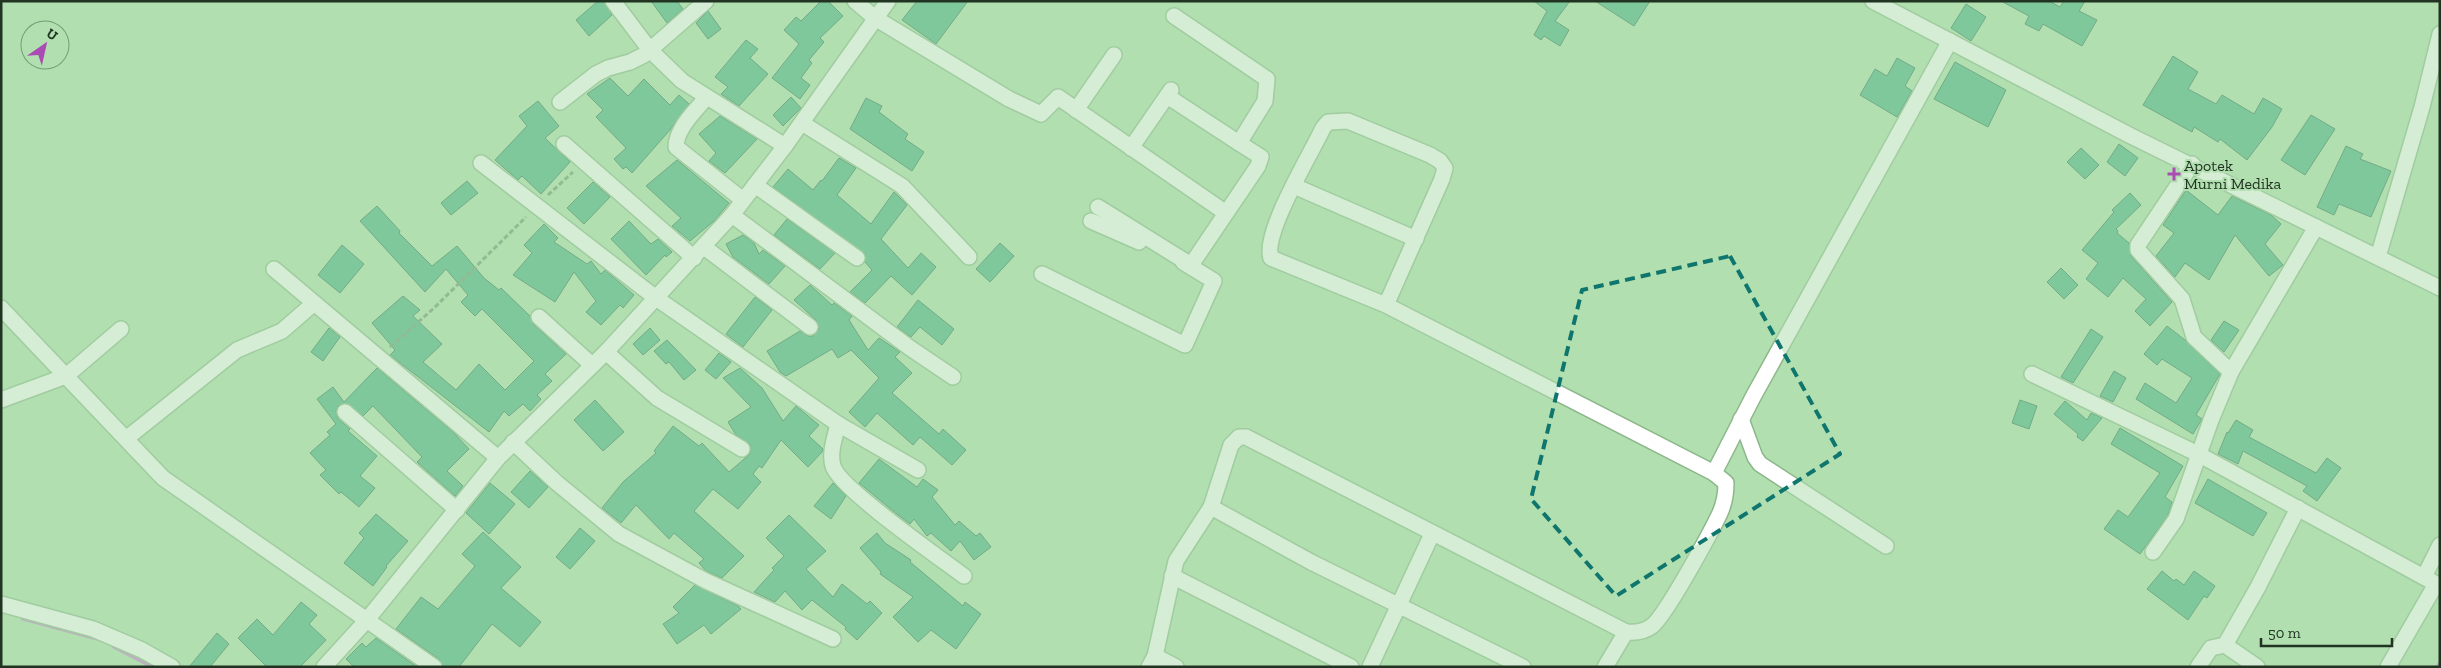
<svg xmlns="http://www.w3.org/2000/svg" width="2441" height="668" viewBox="0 0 2441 668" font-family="'Zilla Slab',serif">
  <rect width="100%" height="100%" fill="#b1dfb0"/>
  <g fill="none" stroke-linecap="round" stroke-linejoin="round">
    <g stroke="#c97bd0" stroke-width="5">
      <polyline points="23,618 97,638"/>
      <polyline points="114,646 154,667"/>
      <polyline points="2438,667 2440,664"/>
    </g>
  </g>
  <g fill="#42ae84" stroke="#2a6b51">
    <polygon points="598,1 604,1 612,15 589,36 576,20"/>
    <polygon points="651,1 677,1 683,9 667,23"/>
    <polygon points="821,1 828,1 843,16 820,38 824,42 809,60 812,63 801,78 810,85 800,99 772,78 799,44 784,30 796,17 801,21"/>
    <polygon points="917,1 968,1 936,44 902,20"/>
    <polygon points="1534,1 1570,1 1555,21 1569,30 1560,46 1544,36 1541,40 1534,35 1547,11"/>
    <polygon points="1595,1 1650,1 1634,26"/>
    <polygon points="2001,1 2049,1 2060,7 2064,1 2085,1 2079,11 2097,20 2082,46 2043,24 2039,31 2025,24 2029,16"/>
    <polygon points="1966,4 1986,17 1971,41 1951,28"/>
    <polygon points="708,11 721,29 708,39 696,23"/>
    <polygon points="746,40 758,49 750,58 768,74 739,106 721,94 728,87 715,77"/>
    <polygon points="2173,56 2198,72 2188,89 2216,104 2222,95 2254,114 2263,98 2282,109 2272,127 2247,160 2220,139 2218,142 2194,127 2192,132 2143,105"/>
    <polygon points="1897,58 1915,68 1905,86 1912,91 1897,117 1860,95 1875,69 1887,76"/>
    <polygon points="1955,62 2006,90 1988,127 1934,99"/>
    <polygon points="610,78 628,96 644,79 670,105 679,95 689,104 670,130 632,173 626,167 623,169 614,159 626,148 596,117 603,110 587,94"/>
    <polygon points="791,97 801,108 783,126 773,115"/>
    <polygon points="866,98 882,106 879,112 908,134 905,139 924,152 912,171 850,129"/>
    <polygon points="538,101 559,126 545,138 570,162 541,194 522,176 518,180 495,160 527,126 519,116"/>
    <polygon points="2311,115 2335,129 2305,175 2281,160"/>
    <polygon points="720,116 757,139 725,173 709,161 716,153 699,134"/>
    <polygon points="2119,144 2138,158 2125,176 2107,162"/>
    <polygon points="2346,146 2363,154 2360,159 2391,171 2371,217 2339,204 2334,215 2317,207"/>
    <polygon points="2081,148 2099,165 2085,179 2067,162"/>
    <polygon points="839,158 856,168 837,195 871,224 894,192 907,205 881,239 908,268 921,253 936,267 912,295 891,276 865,303 850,292 872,270 865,262 865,254 773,187 788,169 813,190 821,180 822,181"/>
    <polygon points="677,160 729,203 714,221 690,241 672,226 681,218 646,186"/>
    <polygon points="467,181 478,193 451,215 441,203"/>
    <polygon points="593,182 610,197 584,224 567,208"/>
    <polygon points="2186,190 2218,215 2232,196 2271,215 2281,224 2265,244 2283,265 2269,276 2235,235 2209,280 2185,263 2175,277 2156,256 2174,233 2163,225"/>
    <polygon points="2130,193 2141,205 2116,229 2118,231 2117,233 2129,243 2131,256 2172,302 2150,326 2135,311 2146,299 2123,278 2108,297 2086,279 2098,263 2082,250 2114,212 2112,210"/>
    <polygon points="377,206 400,231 399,233 432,266 457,246 484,278 499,290 501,288 530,316 533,324 566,354 545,374 552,381 537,395 541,399 530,411 523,404 509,416 504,411 489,432 390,355 395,350 372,323 403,296 420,310 413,316 442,344 423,362 456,390 479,364 505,390 534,361 482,309 475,316 461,302 468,295 446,269 425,292 360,221"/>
    <polygon points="787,219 835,253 820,269 774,235"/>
    <polygon points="629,221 651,244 658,239 672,252 666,257 665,255 646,275 611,239"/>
    <polygon points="544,224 558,238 554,242 587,264 591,261 601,274 605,270 634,295 623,308 620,305 601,325 586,312 596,301 574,272 555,302 513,275 532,253 524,245"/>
    <polygon points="743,235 754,243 759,254 763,250 785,266 769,284 733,257 726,244"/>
    <polygon points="1000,243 1014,256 990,282 976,269"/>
    <polygon points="342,245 364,264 340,293 318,275"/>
    <polygon points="2061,268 2078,285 2064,299 2047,282"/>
    <polygon points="810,285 832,305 834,303 852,316 849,320 868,350 879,338 900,352 895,357 912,373 892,393 939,434 943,429 966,450 952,465 920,437 913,445 877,413 865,427 849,412 879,378 851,350 838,358 832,349 786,376 780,372 767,351 800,331 808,336 813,336 819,329 816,320 794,300"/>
    <polygon points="755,297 772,310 743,347 726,334"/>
    <polygon points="918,300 954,329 942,345 920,327 911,337 897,327"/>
    <polygon points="2224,321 2239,330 2224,352 2211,340"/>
    <polygon points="2167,326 2185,340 2220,374 2196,415 2202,419 2193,434 2136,399 2145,383 2176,403 2192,378 2162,359 2157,365 2144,354"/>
    <polygon points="329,328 340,337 323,361 311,352"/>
    <polygon points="650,328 660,340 643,355 633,344"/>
    <polygon points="2091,329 2103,337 2073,383 2061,377"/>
    <polygon points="667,340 696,370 684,380 669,362 666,364 654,351"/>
    <polygon points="719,353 731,362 716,379 705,370"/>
    <polygon points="377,368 453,432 469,449 447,471 463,486 455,496 417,462 422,457 373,406 363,416 346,403 338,406 336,411 338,419 350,429 348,431 377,456 360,476 375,488 359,507 341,492 339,494 320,475 326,470 310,453 330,435 327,432 336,424 317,399 333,387 344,402"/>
    <polygon points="740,368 762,388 783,421 796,406 819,425 809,436 823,449 822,452 808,467 781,440 762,468 759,466 753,474 761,482 738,509 713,489 694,511 744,556 722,578 706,571 699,563 704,559 674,533 669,539 636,505 621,523 602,508 623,482 656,453 654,451 673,426 699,446 702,443 729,472 750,454 750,444 736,435 728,422 751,407 723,378"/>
    <polygon points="2114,371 2126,378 2113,402 2100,396"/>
    <polygon points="595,400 624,432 603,451 574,420"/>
    <polygon points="2020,400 2037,406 2029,429 2012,423"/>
    <polygon points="2065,401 2087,420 2091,413 2102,418 2083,441 2077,437 2078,434 2054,414"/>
    <polygon points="2236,420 2253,430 2249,437 2316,473 2327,458 2341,468 2317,501 2303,491 2307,486 2243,451 2238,464 2218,454 2227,432 2228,433"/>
    <polygon points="2120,428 2183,466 2165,497 2172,502 2168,515 2140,554 2104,529 2118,510 2128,517 2160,473 2111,444"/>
    <polygon points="879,459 917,487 923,479 938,490 932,497 955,525 959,521 976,536 980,533 991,547 974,560 960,541 951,551 931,533 927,536 914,519 910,524 898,515 859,483"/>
    <polygon points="530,471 548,487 529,508 511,492"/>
    <polygon points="2208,479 2267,513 2253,536 2195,503"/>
    <polygon points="490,483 515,504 489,534 466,513"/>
    <polygon points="833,483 846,496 831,519 814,506"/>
    <polygon points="376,514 408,541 386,566 387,567 373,586 344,563 364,538 359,533"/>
    <polygon points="789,515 826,551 806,569 833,597 842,584 867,604 870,601 882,613 857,640 845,629 846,627 812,600 802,610 785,591 775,602 754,592 774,570 772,568 784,556 766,538"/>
    <polygon points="580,528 595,541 570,569 556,557"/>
    <polygon points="483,532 521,567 501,588 541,622 520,647 492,624 459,667 443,667 439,659 396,629 421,597 438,609 475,566 462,554"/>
    <polygon points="877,533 885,543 911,560 910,562 963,606 965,602 981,614 956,649 931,630 918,642 893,617 913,597 880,574 881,572 860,548"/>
    <polygon points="2162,571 2174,581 2176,579 2184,585 2194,571 2215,586 2207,598 2204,596 2188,620 2147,589"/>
    <polygon points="695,585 738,606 741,609 711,634 704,625 677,644 663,624 679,613 673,607"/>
    <polygon points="301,602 317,615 309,624 326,640 300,667 267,667 238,638 257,619 273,635"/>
    <polygon points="217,633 229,644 210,667 189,667"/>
    <polygon points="376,638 417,667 354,667 346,659 362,643 366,647"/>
  </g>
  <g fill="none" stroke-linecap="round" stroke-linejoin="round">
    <g stroke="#8cb78a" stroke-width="18">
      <g id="minor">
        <polyline points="613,1 650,50 682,81 785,146"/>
        <polyline points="855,1 875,18 1009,99 1041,114 1058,97 1226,213"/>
        <polyline points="1873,1 2131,136 2440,288"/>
        <polyline points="1167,96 1239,143"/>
        <path d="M706,98C695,111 676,129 676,147L743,200"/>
        <polyline points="560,102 596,74 608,68 630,62 644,55 706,1"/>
        <polyline points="1076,110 1114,55"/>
        <polyline points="802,123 902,186 969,257"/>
        <polyline points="564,144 694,258"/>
        <polyline points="1131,148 1171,90"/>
        <path d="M481,163L656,298L838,424C835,437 829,453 833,466C839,488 940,558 964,576"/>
        <polyline points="2192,164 2138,245 2138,250 2182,299 2194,337 2231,372"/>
        <polyline points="755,185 857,258"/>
        <polyline points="1294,186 1416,239"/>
        <polyline points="1098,207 1191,265 1258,166 1261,157 1239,143 1265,101 1267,79 1174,16"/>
        <polyline points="732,215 910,348 953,377"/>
        <polyline points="1091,221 1139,242"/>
        <polyline points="704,247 810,327"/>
        <polyline points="2378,257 2422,107 2440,34"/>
        <polyline points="274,269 498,458"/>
        <polyline points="1042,274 1185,345 1214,281 1183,262"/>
        <path d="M1386,305L1442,179L1445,168L1440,161L1430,155L1348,121L1328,122L1323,128C1311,154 1262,234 1271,258L1386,305L1714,473"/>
        <polyline points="1,308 163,478 434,667"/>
        <polyline points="539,317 592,365"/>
        <polyline points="606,352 657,398 742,449"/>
        <polyline points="2032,374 2198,454 2440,586"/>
        <polyline points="1,400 66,376 121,329"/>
        <polyline points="345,412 457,510"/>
        <polyline points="1741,419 1755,457 1760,464 1886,546"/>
        <polyline points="838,424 918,470"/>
        <polyline points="127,438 237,350 282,331 313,304"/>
        <polyline points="513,442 557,483 619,534 706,581 833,639"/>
        <polyline points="1211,507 1311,562 1523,667"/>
        <polyline points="2153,552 2176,519 2211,420 2231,372 2316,227"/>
        <polyline points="1172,576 1351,667"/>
        <polyline points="2424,577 2440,545"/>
        <polyline points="1,604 93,629 142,650 172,667"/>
        <polyline points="2225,645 2258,587 2298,508"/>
        <polyline points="1155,656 1176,667"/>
        <polyline points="324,667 366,621 498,458 606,352 732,215 785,146 888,1"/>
        <polyline points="1149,667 1155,656 1176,561 1211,507 1231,445 1239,437 1246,437 1626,632"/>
        <polyline points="1370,667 1432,534"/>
        <path d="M1605,667L1626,632C1635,633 1644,632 1652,626C1666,615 1710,534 1720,513C1724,504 1726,494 1726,483L1714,473L1753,397L1950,41"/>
        <polyline points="2198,667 2211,648 2225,645 2257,667"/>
        <polyline points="2388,667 2436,584"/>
      </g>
    </g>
    <g stroke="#6f916f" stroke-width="3" stroke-dasharray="5 2.5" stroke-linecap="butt">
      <polyline points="548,195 573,172"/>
      <polyline points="390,347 433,309 526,217"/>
    </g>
    <use href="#minor" stroke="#fff" stroke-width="15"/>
  </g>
  <path d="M0 0H2441V668H0ZM1730,256L1840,454L1616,596L1531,499L1582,290Z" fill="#b1dfb0" fill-opacity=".55" fill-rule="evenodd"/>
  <path fill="none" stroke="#0f766e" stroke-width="4" stroke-dasharray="10 6" stroke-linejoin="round" d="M1730,256L1840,454L1616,596L1531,499L1582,290Z"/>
  <path fill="#ab4bb4" stroke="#b1dfb0" stroke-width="2" d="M2171.5 166.5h5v5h5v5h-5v5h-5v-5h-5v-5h5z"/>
  <g text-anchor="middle" stroke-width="4" stroke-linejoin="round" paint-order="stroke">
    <g font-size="16" fill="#213321" stroke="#b1dfb0" text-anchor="start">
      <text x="2184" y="171">Apotek<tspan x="2184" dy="18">Murni Medika</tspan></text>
    </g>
  </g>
  <rect width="2441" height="668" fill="none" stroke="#213321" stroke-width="5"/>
  <g transform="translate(45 45) rotate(34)"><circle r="24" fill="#b1dfb0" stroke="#779a77"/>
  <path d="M0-4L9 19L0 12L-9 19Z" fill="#ab4bb4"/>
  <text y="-8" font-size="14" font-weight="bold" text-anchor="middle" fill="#213321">U</text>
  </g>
  <path d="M2261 638v8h131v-8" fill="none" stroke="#213321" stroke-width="2.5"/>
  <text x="2268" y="638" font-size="15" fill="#213321" stroke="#b1dfb0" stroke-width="4" paint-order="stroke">50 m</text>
</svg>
